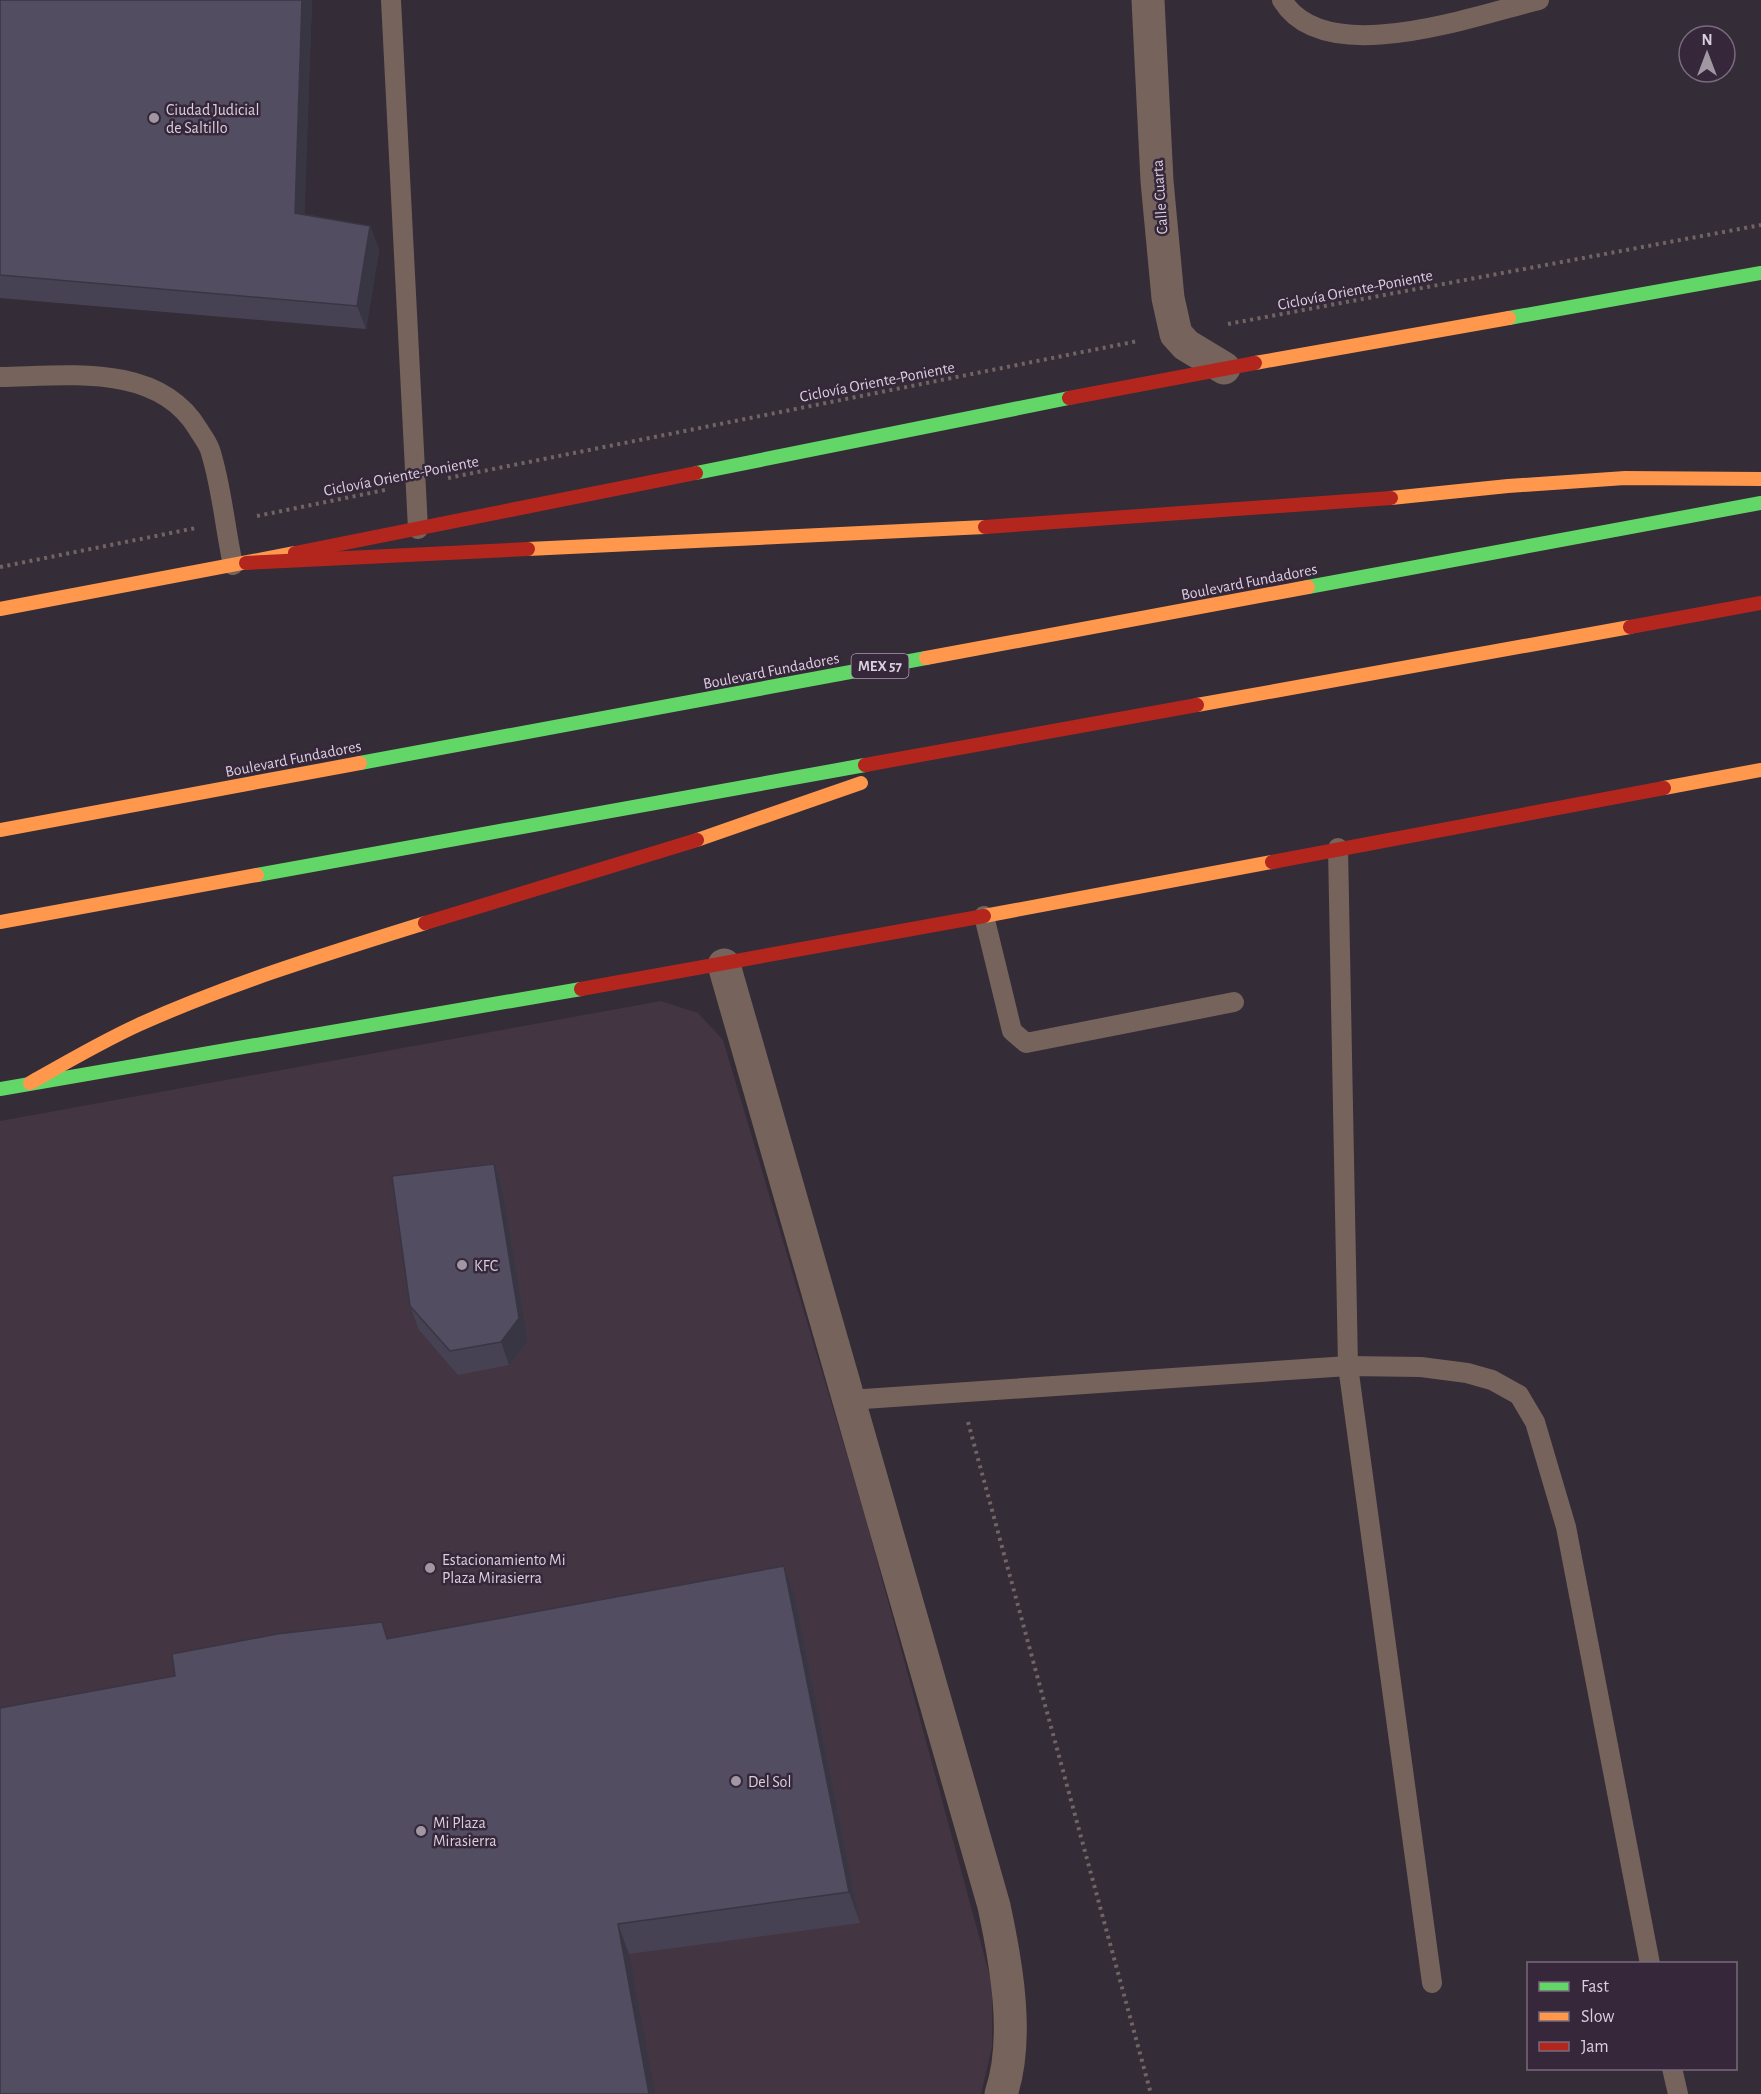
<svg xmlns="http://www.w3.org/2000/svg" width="1761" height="2094" viewBox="0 0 1761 2094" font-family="'Alegreya Sans',sans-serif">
  <rect width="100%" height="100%" fill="#342c37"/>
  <polygon fill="#433541" points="661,1001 698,1013 723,1040 863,1509 992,1984 992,2047 981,2094 0,2094 0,1121"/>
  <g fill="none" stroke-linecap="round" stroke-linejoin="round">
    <g stroke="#716462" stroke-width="4" stroke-dasharray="3 4.5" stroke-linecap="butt">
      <polyline points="1228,324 1761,225"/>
      <polyline points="448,478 1138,341"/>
      <polyline points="257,516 385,490"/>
      <polyline points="0,567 196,528"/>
      <polyline points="968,1422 1151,2094"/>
    </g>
    <g stroke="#76645c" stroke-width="20">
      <polyline points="391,0 418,529"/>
      <path d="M1282,0C1325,71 1476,15 1539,0"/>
      <path d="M0,377C66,376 158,362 198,429C202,436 209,444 211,453C222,489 225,528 233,565"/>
      <polyline points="1338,848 1348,1366 1432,1983"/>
      <polyline points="984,916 1012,1031 1026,1043 1234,1002"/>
      <polyline points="849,1400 1348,1366 1421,1367 1467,1373 1492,1380 1519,1395 1535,1422 1566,1527 1650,1964"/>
      <polyline points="1672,2068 1678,2094"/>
    </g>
    <g stroke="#76645c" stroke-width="33">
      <polyline points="1148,0 1157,181 1168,298 1176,334 1186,345 1224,368"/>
      <path d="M724,965L994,1906C1006,1962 1020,2038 1001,2094"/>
    </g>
    <g stroke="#63d668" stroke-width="14">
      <polyline points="1509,318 1761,273"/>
      <polyline points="696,473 1069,398"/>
      <polyline points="1308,587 1761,503"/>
      <polyline points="360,763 926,658"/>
      <polyline points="257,875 865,765"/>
      <polyline points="0,1089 581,989"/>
    </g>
    <g stroke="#ff974d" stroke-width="14">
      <polyline points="1255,363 1509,318"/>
      <polyline points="1391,498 1508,486 1625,478 1761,479"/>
      <polyline points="528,549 985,527"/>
      <polyline points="0,609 295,553"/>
      <polyline points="926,658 1308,587"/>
      <polyline points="1197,705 1630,627"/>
      <polyline points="1664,788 1761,770"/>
      <polyline points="0,830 360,763"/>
      <polyline points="697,840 861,783"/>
      <polyline points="984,916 1272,862"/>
      <polyline points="0,922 257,875"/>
      <path d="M30,1083C65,1063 101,1042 138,1025C231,983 329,953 425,923"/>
    </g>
    <g stroke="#b3261e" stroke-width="14">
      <polyline points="1069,398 1255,363"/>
      <polyline points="985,527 1391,498"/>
      <polyline points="295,553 696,473"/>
      <polyline points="246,563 528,549"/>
      <polyline points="1630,627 1761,603"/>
      <polyline points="865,765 1197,705"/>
      <polyline points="1272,862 1664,788"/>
      <polyline points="425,923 697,840"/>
      <polyline points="581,989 984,916"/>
    </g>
  </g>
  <g fill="#474253">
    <polygon points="0,0 312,0 304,214 370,226 379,250 366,329 0,298"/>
    <polygon points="494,1164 502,1187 528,1341 509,1365 458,1375 419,1330 410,1306"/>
    <polygon points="784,1566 795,1596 860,1923 629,1954 388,1639"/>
  </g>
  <g fill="#393644">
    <polygon points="302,0 312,0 304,236 295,213"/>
    <polygon points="370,226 379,250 366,329 357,306"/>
    <polygon points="494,1164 502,1187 528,1341 509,1365 501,1342"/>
    <polygon points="784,1566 795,1596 860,1923 849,1892"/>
    <polygon points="618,1924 629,1954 655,2094 649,2094"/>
  </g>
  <g fill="#524d61" stroke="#393644" stroke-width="1.5">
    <polygon points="0,0 302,0 295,213 370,226 357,306 0,275"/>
    <polygon points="494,1164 519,1318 501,1342 450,1351 410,1306 392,1176"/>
    <polygon points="784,1566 849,1892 618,1924 649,2094 0,2094 0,1708 175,1676 172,1654 277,1634 382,1622 387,1639"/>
  </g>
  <g fill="#a097a3" stroke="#36273b" stroke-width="2">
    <circle cx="154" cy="118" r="6"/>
    <circle cx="462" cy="1265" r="6"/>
    <circle cx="430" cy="1568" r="6"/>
    <circle cx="736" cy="1781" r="6"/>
    <circle cx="421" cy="1831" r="6"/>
  </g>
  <g text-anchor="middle" stroke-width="5" stroke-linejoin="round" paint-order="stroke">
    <rect fill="#36273b" stroke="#a99dac" stroke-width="1.5" x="851.5" y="654" width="57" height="24" rx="4.5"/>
    <g font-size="15" font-weight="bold" fill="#dad0dd">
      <text x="880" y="671">MEX 57</text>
    </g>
    <g font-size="16" fill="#dad0dd" stroke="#36273b" text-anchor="start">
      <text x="166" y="115">Ciudad Judicial<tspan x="166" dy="18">de Saltillo</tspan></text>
      <text x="474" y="1271">KFC</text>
      <text x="442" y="1565">Estacionamiento Mi<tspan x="442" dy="18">Plaza Mirasierra</tspan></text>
      <text x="748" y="1787">Del Sol</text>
      <text x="433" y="1828">Mi Plaza<tspan x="433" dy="18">Mirasierra</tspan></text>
    </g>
    <g font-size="16" fill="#dad0dd" stroke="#36273b">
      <text transform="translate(1159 197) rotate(-94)" y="6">Calle Cuarta</text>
      <text transform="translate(1355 289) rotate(-11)" y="6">Ciclovía Oriente-Poniente</text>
      <text transform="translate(877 381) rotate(-11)" y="6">Ciclovía Oriente-Poniente</text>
      <text transform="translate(401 475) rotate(-11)" y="6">Ciclovía Oriente-Poniente</text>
      <text transform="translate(1249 581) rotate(-11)" y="6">Boulevard Fundadores</text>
      <text transform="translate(771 670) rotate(-11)" y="6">Boulevard Fundadores</text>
      <text transform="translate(293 758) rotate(-11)" y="6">Boulevard Fundadores</text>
    </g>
  </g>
  <rect x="1527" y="1962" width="210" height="108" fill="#36273b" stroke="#786b7c" stroke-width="1.5"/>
  <rect x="1539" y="1982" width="30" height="9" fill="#63d668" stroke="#786b7c" stroke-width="1.5"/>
  <text x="1581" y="1992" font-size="18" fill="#dad0dd">Fast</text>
  <rect x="1539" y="2012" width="30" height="9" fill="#ff974d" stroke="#786b7c" stroke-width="1.5"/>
  <text x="1581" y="2022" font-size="18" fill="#dad0dd">Slow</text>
  <rect x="1539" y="2042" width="30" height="9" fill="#b3261e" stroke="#786b7c" stroke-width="1.5"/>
  <text x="1581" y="2052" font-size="18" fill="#dad0dd">Jam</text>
  <g transform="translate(1707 54)"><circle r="28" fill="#36273b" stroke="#786b7c" stroke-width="1.5"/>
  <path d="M0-4.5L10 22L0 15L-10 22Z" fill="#a097a3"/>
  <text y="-9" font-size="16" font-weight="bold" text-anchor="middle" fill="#dad0dd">N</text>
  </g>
</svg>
